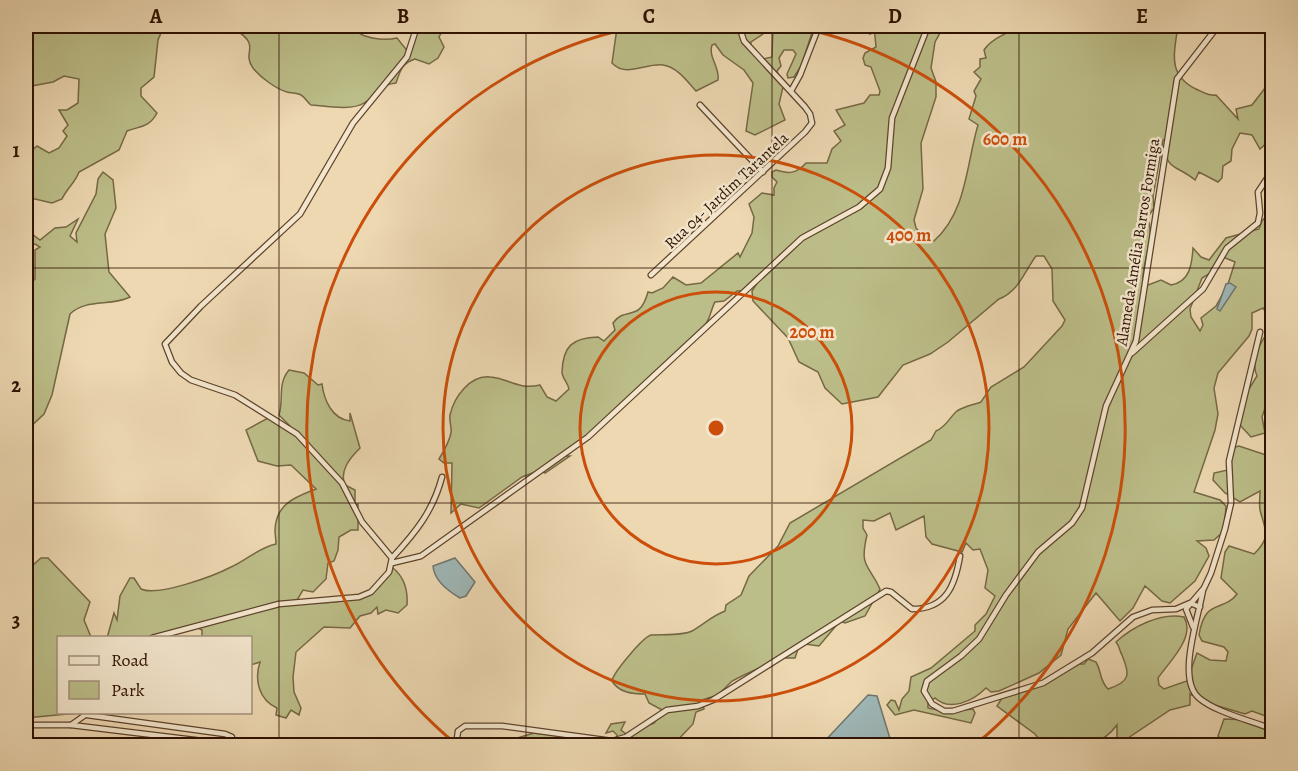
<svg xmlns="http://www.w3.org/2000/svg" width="1298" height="771" viewBox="0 0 1298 771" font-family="Alegreya,serif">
  <rect width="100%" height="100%" fill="#edd8b2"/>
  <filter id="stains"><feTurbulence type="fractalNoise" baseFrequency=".00333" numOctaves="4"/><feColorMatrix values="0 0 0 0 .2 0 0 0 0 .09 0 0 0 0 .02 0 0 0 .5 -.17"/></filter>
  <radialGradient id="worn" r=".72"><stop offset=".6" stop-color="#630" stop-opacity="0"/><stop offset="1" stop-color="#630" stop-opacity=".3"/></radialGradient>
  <g fill="#bcbe89" stroke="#756844" stroke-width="1.5" fill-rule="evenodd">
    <path d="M26,26H164L158,40L154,77L141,88V96L157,113C149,128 140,126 127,131L119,150L79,172C75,183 67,188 62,199L52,203L26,197V156L37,146L49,153L59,148L67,136L63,131L68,125L59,110H67L78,103L79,79L64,76L53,82L26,87Z"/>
    <path d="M236,26H353C358,39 385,41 397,38L409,53L417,26H445L439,37L444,47L438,58L429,64L415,59C402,63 400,71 396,83C380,84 377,96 364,103C352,111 325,106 311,105C307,102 305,97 301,95C297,93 291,93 287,92C276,89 260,77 253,68C241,51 262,47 236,30Z"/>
    <path d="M620,26H766L763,34L751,42L750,49L759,60L772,57L773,26H809L813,30L801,66L794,77L788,78L787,74L796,54L793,50H784L779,58L781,66L777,71L783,87L779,104L785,120L755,135L746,131L753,83L744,70L723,55L715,44L712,45C708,57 720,67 718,80L696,91C687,81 677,67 663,65C645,63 626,78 612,63L617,28Z"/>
    <path d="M874,26H944L935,42L931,68L936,82V97L921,143L923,189L914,220L916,228L921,234L934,241C967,211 966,165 978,125L969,119L976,96L974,91L981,79L974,72L980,67V59L986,58L984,50C994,35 1008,36 1014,26H1178C1174,54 1167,76 1198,90C1206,93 1207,96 1216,95L1238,119L1236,109L1252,105L1272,79V138L1260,149L1252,135L1240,133L1232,149L1231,161L1223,166L1222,178L1218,182L1199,172L1195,180C1176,164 1163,171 1166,139L1163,140L1153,196L1154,208L1147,218C1157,236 1140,264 1143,287L1161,280L1171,285C1190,282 1192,264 1193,248L1201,257L1209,260L1226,238L1259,229L1262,221L1272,210V314H1267L1263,308L1252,313V329L1249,336L1218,373L1214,388L1218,414L1215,430L1194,492L1220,500L1226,506L1224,531L1214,540L1197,541L1206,548L1209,556L1195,581L1170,603L1162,601L1145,586L1133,608L1120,621L1096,593L1068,629L1061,655L1039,673L999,691L991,692L986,688C973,701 950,712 935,698L928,703V708L947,712L973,709L975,713L971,723L914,710L895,715L887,705L891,700L895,701L899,710L902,699L909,691L911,677L931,668L975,631V625L986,614L995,596L985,588L988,570L980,549L973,550L966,543L962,552L932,544L926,537L924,516L896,530L890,513L874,521L863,520V528L867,535C859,568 869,564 880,589L865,616L845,623L840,621L819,646L805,644L798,649L795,658H781L744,675L732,681L718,695L702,700L704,709L696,712L693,724L673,745L518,746L514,739L534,733L613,742L617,740V735L613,731L606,733L611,724L625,722L621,730L626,734L654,723L664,711L649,703L645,694C633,694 619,693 612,681C613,673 643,637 651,635C661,634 683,636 692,631C704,624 712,616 725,611L726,605L741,595L749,576L778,546L790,523L931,440L936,431C946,427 949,418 957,411C965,406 973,405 981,402L991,387L1024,367L1062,326L1065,320L1053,301L1052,269L1044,256H1036C1024,272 1019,291 999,299L948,342L930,354L903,365L878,397L842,404L825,388L818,372L799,362L788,338L753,301L752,291L767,268L739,296L740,291H737L724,301L715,302C712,307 711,314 708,320C698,341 673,352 660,371L565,456H570L545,473L540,470L522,477L479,508L461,504L451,513L452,463H444L439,459C444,451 449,442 451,433C452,427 449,422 450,415C454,397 470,375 490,377C508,378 517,390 540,385L547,397L556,401L569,389C568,383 562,378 562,372C563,346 572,338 598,337L604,341L615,330L613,323C626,305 639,324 648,292L652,293L663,288L673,277L686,285L701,283L738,253L740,257L752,233L754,217L749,204L762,193L774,195V188L777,182L772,177V172L776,170C789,174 796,174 806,163H827L832,149L841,141L834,131L845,125L836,110L864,103L870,95H879L880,91L871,67L865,65L863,58L865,53L876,47ZM1223,257L1235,262L1228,284L1216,306L1201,318L1203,325L1200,331L1191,317L1190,309L1202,278L1214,271Z"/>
    <path d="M103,172L113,180L116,208L105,234L109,272L130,297C110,307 87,298 70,314L52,395L44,414L26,431V288L35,279V250L40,247L35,244L26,245V214L30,218L32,234L40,240L55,228L66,227L78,219L70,236L77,242L76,233L96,194L98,179Z"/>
    <path d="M1272,328V398L1265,408L1262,417L1265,433L1251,437L1240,425L1246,394L1257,376C1250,361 1261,339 1272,328Z"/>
    <path d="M289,370L304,373L318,385L322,384C324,400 332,419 350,421V413L360,448C350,458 339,471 345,485L355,490V505L358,504V530H351L339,537L338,550L334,561L328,563L326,579L313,592L303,590L297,600C319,605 349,603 369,592C378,587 386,576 393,568C404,577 408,591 407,605L398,613L386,610L378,614L377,607L371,613L360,616L350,628L324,627L296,652L293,677L294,692L301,708L299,715L291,710L286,718L276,715L277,708C259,700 254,680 260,662L251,665L250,638L202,637V630L198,628L160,637L107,638L114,613L117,620L120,596L130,578H134L141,589C157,597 214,576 231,567C247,560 258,548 276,544C276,539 275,535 275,530C276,503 296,497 316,489L291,465L277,466L258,461L246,430L268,418L290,426L279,415C284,400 277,384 289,370Z"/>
    <path d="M1272,429V714L1268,717L1252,711L1245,714L1211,704L1190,694V705L1170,710L1122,742H1117V725C1098,751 1074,745 1045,746L1035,734L997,706L1002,698L1039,686L1079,664H1084L1088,659L1096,662C1102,672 1099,680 1108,689C1132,681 1129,674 1122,655C1119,650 1120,647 1116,642C1132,627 1161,612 1184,617C1196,637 1169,662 1158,678L1159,685L1164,689L1187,681L1197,653L1210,660L1226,661L1228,652L1224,647L1202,641L1199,635C1205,597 1223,613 1237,594L1221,578L1225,552L1229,546L1254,554C1272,537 1265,530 1260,510C1259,504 1260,497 1260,491L1240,502L1225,493L1213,480L1214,473L1228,470L1231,448L1239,446L1266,455Z"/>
    <polygon points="41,558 48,558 90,602 84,620 91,637 58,638 58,712 78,713 26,718 26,581 33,565"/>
    <polygon points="1224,719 1248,720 1272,731 1272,745 1227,745 1218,736"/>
  </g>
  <g fill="#9eb7b7" stroke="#71756e" stroke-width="1.5">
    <polygon points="1230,283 1236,287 1220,311 1217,309 1226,284"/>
    <path d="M455,558L475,582L466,596L460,598C448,591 434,580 433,566Z"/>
    <polygon points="868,695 877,696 892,745 821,745"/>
  </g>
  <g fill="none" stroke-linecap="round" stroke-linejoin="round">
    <g stroke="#5e432c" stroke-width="7">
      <g id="minor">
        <polyline points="862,26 870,31"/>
        <polyline points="791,91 800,75 819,26"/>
        <polyline points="700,105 763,172"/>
        <polyline points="651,275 805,132 812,123 810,114 805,107 744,41 739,26"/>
        <polyline points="1132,353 1203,289 1227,248 1258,223 1260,213 1258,192 1272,171"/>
        <path d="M392,558C416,532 433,511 442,477"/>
        <polyline points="392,563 421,556 588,437 802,238 859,207 880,189 888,168 892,118 928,26"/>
        <path d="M1203,590C1199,616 1176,679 1199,698C1215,712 1252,721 1272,729"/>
        <polyline points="1200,607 1190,603 1176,609 1152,610 1133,617 1092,653 1043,683 953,711 944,711 932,704 924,691 927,681 961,656 979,639 1006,595 1038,552 1072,523 1082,508 1106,406 1136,341 1177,79 1218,26"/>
        <polyline points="1193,627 1186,609 1204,588 1211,573 1225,529 1231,503 1229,461 1260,332"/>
        <polyline points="152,638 279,604 359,597 371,592 389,572 392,558 362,522 342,483 297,434 235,395 191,380 181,373 172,362 165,344 201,306 300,214 353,123 407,57 417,26"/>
        <polyline points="87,715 225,734 232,737 231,746"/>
        <polyline points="26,725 71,725 88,713"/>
        <polyline points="71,725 211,742 218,746"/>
        <path d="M456,746L458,731L465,726H502L612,741L626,737L667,710L698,706L713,700L886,591L891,592L912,609C946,609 955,586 960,556"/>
      </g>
    </g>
    <use href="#minor" stroke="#f3e6cd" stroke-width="4.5"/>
  </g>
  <path fill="none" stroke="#2e1100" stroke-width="1.5" stroke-opacity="0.55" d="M279,26V746M526,26V746M772,26V746M1019,26V746M26,268H1272M26,503H1272"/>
  <g fill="none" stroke="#cc4e0a" stroke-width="3">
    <circle cx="716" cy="428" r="136"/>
    <circle cx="716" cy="428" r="273"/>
    <path d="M456 744A409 409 0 0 1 641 26M791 26A409 409 0 0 1 976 744"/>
  </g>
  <g text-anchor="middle" stroke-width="5" stroke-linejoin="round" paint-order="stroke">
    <g font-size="16" fill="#2e1100" stroke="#f3e6cd">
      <text transform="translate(726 190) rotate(-43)" y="6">Rua 04- Jardim Tarantela</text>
      <text transform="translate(1137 242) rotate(-81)" y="6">Alameda Amélia Barros Formiga</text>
    </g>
  </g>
  <circle cx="716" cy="428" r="9" fill="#cc4e0a" stroke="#f3e6cd" stroke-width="3"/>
  <g font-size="18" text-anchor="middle" font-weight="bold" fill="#cc4e0a" stroke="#f3e6cd" stroke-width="5" stroke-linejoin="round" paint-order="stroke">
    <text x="1005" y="145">600 m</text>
    <text x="909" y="241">400 m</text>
    <text x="812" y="338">200 m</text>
  </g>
  <rect width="1298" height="771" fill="none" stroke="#edd8b2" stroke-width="66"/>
  <rect x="57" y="636" width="195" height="78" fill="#f3e6cd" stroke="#a4917b" stroke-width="1.5"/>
  <rect x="69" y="656" width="30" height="9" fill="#f3e6cd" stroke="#a4917b" stroke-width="1.5"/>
  <text x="111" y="666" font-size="18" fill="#2e1100">Road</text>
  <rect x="69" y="681" width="30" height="18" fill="#bcbe89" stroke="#a4917b" stroke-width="1.5"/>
  <text x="111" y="696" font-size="18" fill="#2e1100">Park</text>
  <rect x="33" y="33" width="1232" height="705" fill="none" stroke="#2e1100" stroke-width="2"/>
  <g font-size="20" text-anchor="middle" font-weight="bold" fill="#2e1100">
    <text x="156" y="23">A</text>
    <text x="403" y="23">B</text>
    <text x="649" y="23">C</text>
    <text x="895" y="23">D</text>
    <text x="1142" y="23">E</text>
    <text x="16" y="157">1</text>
    <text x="16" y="392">2</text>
    <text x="16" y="627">3</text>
  </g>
  <rect width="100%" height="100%" filter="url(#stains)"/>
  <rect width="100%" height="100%" fill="url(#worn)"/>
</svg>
